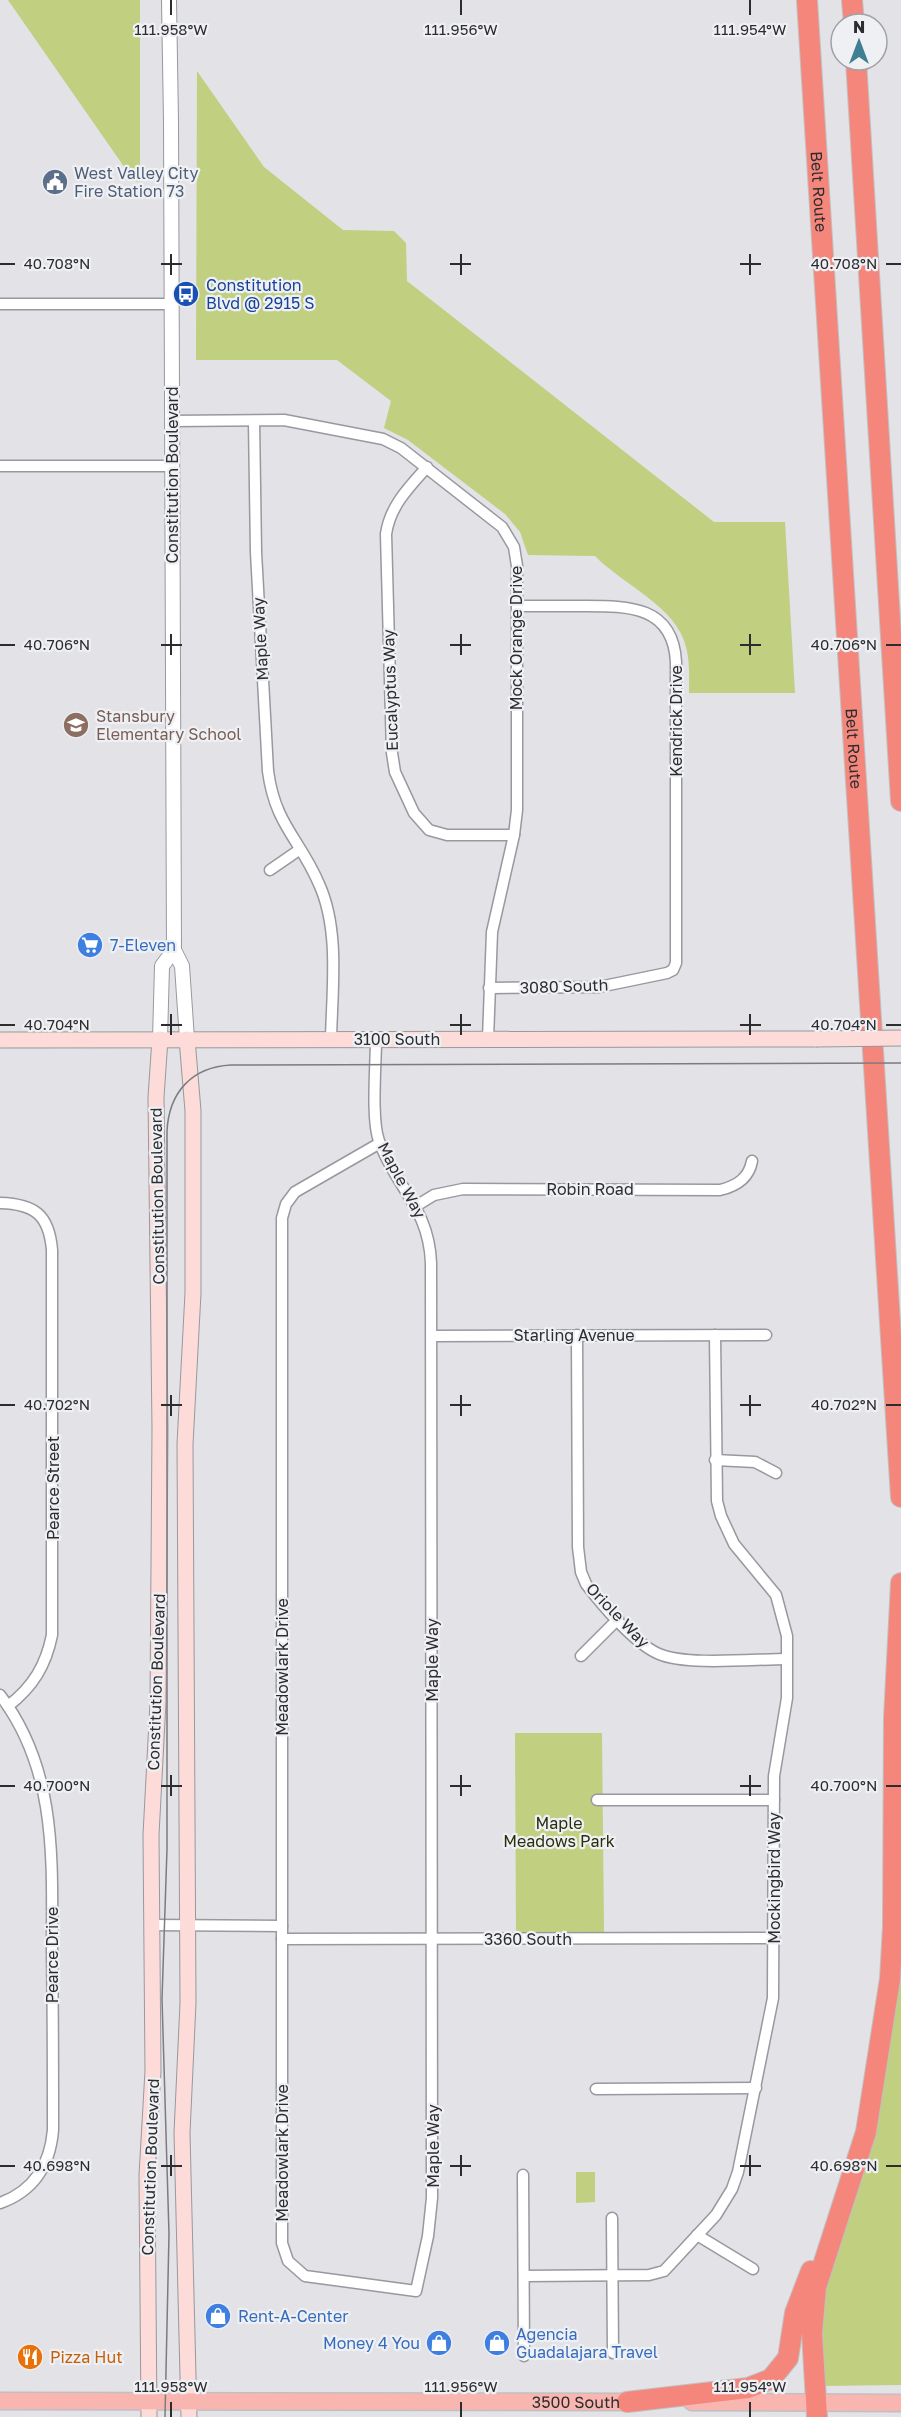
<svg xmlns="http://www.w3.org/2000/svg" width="901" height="2417" viewBox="0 0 901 2417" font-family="'Golos Text',sans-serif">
  <rect width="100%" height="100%" fill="#e2e2e7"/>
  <g fill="#c0cf80">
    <polygon points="8,0 140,0 140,182 134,181"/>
    <path d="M197,71L264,167L343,230L394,231L406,243L407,281L714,522H785L795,693H689C689,678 690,661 686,647C677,607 622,584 595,556L528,555L520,532L505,514L408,440L384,428L391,401L337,360H196Z"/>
    <polygon points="515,1733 602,1733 604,1932 516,1932"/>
    <polygon points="901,1938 901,2385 821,2386 821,2286"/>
    <polygon points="576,2172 595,2172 595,2202 576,2203"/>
  </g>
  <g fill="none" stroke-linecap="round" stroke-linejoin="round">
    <g stroke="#98999e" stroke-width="13">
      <g id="minor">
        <polyline points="0,304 172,304"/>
        <polyline points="172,421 284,420 383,439 401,448 502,527 514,547 517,566 517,810 514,835 492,932 488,1039"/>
        <path d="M254,421L256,552L268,771C275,825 300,839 319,884C340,930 332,990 331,1039"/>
        <polyline points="0,466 172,466"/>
        <path d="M427,467C409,487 390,506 386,534L392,753L395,772L414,813L429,830L447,835H514"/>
        <polyline points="270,870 299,850"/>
        <path d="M489,988L599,987L667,973L673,970L676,963V662C673,605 627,606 583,606C561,606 539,606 517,606"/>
        <path d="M376,1039C376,1065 371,1119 379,1141C396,1188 429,1208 431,1263L432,2198L428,2236L416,2291L305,2276L288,2261L282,2243V1218L286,1204L295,1192L380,1143"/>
        <path d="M0,1203C35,1204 49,1215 52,1250V1635C46,1665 33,1687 8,1706"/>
        <path d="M416,1206L434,1195L463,1189L720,1190C737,1186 749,1178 752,1161"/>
        <path d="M577,1335L578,1547L581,1572L586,1584C602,1605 635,1644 659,1654C687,1666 754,1659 786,1659"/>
        <polyline points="432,1336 766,1335"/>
        <polyline points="715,1460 755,1462 776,1473"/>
        <polyline points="581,1656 618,1619"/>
        <path d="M0,1695C58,1771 52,1862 52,1952C53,2012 53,2071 53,2130C50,2165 34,2191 0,2203"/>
        <polyline points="597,1800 774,1800"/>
        <polyline points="151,1925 282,1926"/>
        <polyline points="282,1939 774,1938"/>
        <polyline points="596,2089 756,2088"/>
        <polyline points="523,2175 524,2356"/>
        <polyline points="612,2218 613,2353"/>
        <polyline points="697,2235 753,2269"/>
        <polyline points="524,2276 649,2275 664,2271 716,2215 732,2189 738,2172 773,1998 774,1776 787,1698 787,1636 776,1595 734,1544 721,1516 717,1501 715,1335"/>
      </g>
    </g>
    <g stroke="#98999e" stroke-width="16">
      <g id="tertiary">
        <polyline points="169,0 171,121 174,950 182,966 187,1039"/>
        <polyline points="160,1039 162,966 174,950"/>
      </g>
    </g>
    <g stroke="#98999e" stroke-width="17">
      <g id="secondary">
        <polyline points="187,1039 193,1111 193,1293 185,1444 188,2003 182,2133 189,2417"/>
        <polyline points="0,1040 816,1039"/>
        <polyline points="149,2417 147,2175 153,2071 151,1835 158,1702 160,1429 156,1097 160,1039"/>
      </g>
    </g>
    <g stroke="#c0c0c1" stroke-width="19">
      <g id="primary">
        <path id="s1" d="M0,2401L639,2402"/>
        <polyline points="692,2402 901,2403"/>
      </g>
    </g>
    <g stroke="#c0c0c1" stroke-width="22">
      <g id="motorway">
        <path id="s2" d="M807,0L901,1497"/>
        <polyline points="852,0 854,24"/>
        <polyline points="856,60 901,801"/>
        <polyline points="627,2402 748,2388 771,2379 788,2358 795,2313 811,2271"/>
        <polyline points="817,2417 812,2333 816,2287 866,2132 890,1979 893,1927 894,1718 901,1583"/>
      </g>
    </g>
    <use href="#minor" stroke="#fff" stroke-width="10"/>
    <use href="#tertiary" stroke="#fff" stroke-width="14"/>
    <use href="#secondary" stroke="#fcdbd8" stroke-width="15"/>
    <use href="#primary" stroke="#f9b6b0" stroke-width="16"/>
    <use href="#motorway" stroke="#f5867c" stroke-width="20"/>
    <path stroke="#7c7c7f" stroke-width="1.5" d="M165,2417L169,2234L162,1999L167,1849V1131C169,1092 192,1067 231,1065L901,1063"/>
    <g stroke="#98999e" stroke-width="17" stroke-linecap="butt">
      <polyline id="secondary-bridge" points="816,1039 901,1038"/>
    </g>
    <use href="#secondary-bridge" stroke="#fcdbd8" stroke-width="15"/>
  </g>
  <path fill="none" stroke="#2d2d2f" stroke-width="2" d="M171,0V15M461,0V15M750,0V15M171,254V275M461,254V275M750,254V275M0,264H15M161,264H182M450,264H471M740,264H761M886,264H901M171,634V655M461,634V655M750,634V655M0,645H15M161,645H182M450,645H471M740,645H761M886,645H901M171,1014V1035M461,1014V1035M750,1014V1035M0,1025H15M161,1025H182M450,1025H471M740,1025H761M886,1025H901M171,1395V1416M461,1395V1416M750,1395V1416M0,1405H15M161,1405H182M450,1405H471M740,1405H761M886,1405H901M171,1775V1796M461,1775V1796M750,1775V1796M0,1786H15M161,1786H182M450,1786H471M740,1786H761M886,1786H901M171,2155V2176M461,2155V2176M750,2155V2176M0,2166H15M161,2166H182M450,2166H471M740,2166H761M886,2166H901M171,2402V2417M461,2402V2417M750,2402V2417"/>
  <defs>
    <g id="civic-disc" transform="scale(1.35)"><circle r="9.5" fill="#5c6f8a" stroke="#eff0f4"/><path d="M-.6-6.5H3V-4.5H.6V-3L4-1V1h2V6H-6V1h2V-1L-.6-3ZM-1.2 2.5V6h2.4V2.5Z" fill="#fff"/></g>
    <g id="bus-disc" transform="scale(1.35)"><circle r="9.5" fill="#1a4fb4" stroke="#eff0f4"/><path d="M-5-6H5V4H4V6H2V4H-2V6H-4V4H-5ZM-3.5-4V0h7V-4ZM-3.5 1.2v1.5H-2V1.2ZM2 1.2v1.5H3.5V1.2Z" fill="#fff"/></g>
    <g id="school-disc" transform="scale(1.35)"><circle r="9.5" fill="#8d6e63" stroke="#eff0f4"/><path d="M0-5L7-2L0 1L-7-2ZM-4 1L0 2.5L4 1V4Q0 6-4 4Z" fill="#fff"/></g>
    <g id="supermarket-disc" transform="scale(1.35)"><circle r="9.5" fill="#3f7fe0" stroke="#eff0f4"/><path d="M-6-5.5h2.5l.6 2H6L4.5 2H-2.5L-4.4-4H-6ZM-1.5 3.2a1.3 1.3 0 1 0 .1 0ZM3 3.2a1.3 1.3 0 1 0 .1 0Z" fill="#fff"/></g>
    <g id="shop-disc" transform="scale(1.35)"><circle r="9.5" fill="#3f7fe0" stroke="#eff0f4"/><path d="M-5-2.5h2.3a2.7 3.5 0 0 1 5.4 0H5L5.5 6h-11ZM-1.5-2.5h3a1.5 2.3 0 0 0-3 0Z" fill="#fff"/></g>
    <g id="restaurant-disc" transform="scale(1.35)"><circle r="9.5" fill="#e8710a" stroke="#eff0f4"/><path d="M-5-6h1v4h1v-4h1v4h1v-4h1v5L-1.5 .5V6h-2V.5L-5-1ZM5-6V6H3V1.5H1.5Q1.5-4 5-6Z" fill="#fff"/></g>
  </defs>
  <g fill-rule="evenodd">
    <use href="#civic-disc" x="55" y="182"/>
    <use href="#bus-disc" x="186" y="294"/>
    <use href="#school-disc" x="76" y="725"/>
    <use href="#supermarket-disc" x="90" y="945"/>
    <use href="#shop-disc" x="218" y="2316"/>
    <use href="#shop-disc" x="439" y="2343"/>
    <use href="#shop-disc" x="497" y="2343"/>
    <use href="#restaurant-disc" x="30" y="2357"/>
  </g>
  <g text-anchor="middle" stroke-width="4.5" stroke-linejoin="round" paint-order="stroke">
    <g font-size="16" fill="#4e5e75" stroke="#eff0f4" text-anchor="start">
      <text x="74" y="179">West Valley City<tspan x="74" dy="18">Fire Station 73</tspan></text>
    </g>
    <g font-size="16" fill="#2d2d2f" stroke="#eff0f4">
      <text dy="6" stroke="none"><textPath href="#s2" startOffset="192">Belt Route</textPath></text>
      <text transform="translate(172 475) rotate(-90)" y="6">Constitution Boulevard</text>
      <text transform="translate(516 638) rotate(-90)" y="6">Mock Orange Drive</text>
      <text transform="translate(260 639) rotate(-93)" y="6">Maple Way</text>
      <text transform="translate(390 690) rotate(-92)" y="6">Eucalyptus Way</text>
      <text transform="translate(676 721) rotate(-90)" y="6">Kendrick Drive</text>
      <text dy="6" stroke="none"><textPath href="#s2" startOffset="750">Belt Route</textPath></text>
      <text transform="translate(564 986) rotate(-2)" y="6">3080 South</text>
      <text x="397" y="1045">3100 South</text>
      <text transform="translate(402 1180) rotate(62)" y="6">Maple Way</text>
      <text x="590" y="1195">Robin Road</text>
      <text transform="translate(157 1196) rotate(-91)" y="6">Constitution Boulevard</text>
      <text x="574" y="1341">Starling Avenue</text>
      <text transform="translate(53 1488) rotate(-90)" y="6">Pearce Street</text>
      <text transform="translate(618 1615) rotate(46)" y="6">Oriole Way</text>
      <text transform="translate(432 1660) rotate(-90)" y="6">Maple Way</text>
      <text transform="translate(282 1667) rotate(-90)" y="6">Meadowlark Drive</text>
      <text transform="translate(156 1682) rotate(-88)" y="6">Constitution Boulevard</text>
      <text transform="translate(774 1878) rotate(-90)" y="6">Mockingbird Way</text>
      <text x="528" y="1945">3360 South</text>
      <text transform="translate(52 1955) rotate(-90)" y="6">Pearce Drive</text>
      <text transform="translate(433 2146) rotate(-90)" y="6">Maple Way</text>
      <text transform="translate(282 2153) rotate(-90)" y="6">Meadowlark Drive</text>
      <text transform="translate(150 2167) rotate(-88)" y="6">Constitution Boulevard</text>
      <text dy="6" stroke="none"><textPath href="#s1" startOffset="576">3500 South</textPath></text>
    </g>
    <g font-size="16" fill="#164399" stroke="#eff0f4" text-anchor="start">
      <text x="206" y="291">Constitution<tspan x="206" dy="18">Blvd @ 2915 S</tspan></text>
    </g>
    <g font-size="16" fill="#785e54" stroke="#eff0f4" text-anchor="start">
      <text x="96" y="722">Stansbury<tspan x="96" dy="18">Elementary School</tspan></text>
    </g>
    <g font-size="16" fill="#366cbe" stroke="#eff0f4" text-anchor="start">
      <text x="110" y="951">7-Eleven</text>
      <text x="238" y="2322">Rent-A-Center</text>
      <text x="516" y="2340">Agencia<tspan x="516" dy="18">Guadalajara Travel</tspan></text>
      <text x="420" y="2349" text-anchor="end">Money 4 You</text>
    </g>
    <g font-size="16" fill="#292f0b" stroke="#eff0f4">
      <text x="559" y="1829">Maple<tspan x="559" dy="18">Meadows Park</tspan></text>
    </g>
    <g font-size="16" fill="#c56008" stroke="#eff0f4" text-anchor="start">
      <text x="50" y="2363">Pizza Hut</text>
    </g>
  </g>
  <g font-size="15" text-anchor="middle" fill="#2d2d2f" stroke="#eff0f4" stroke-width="4.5" stroke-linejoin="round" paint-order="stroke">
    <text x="171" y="35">111.958°W</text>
    <text x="461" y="35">111.956°W</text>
    <text x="750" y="35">111.954°W</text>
    <text x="57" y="269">40.708°N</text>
    <text x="844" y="269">40.708°N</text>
    <text x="57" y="650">40.706°N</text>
    <text x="844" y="650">40.706°N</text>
    <text x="57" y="1030">40.704°N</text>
    <text x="844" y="1030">40.704°N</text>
    <text x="57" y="1410">40.702°N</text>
    <text x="844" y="1410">40.702°N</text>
    <text x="57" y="1791">40.700°N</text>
    <text x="844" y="1791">40.700°N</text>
    <text x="57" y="2171">40.698°N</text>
    <text x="844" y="2171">40.698°N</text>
    <text x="171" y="2392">111.958°W</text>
    <text x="461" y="2392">111.956°W</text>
    <text x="750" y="2392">111.954°W</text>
  </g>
  <g transform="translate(859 42)"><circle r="28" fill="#eff0f4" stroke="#a1a2a5" stroke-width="1.5"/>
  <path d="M0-4.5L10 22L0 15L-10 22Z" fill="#407f93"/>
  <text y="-9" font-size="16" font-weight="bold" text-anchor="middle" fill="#2d2d2f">N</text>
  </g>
</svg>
